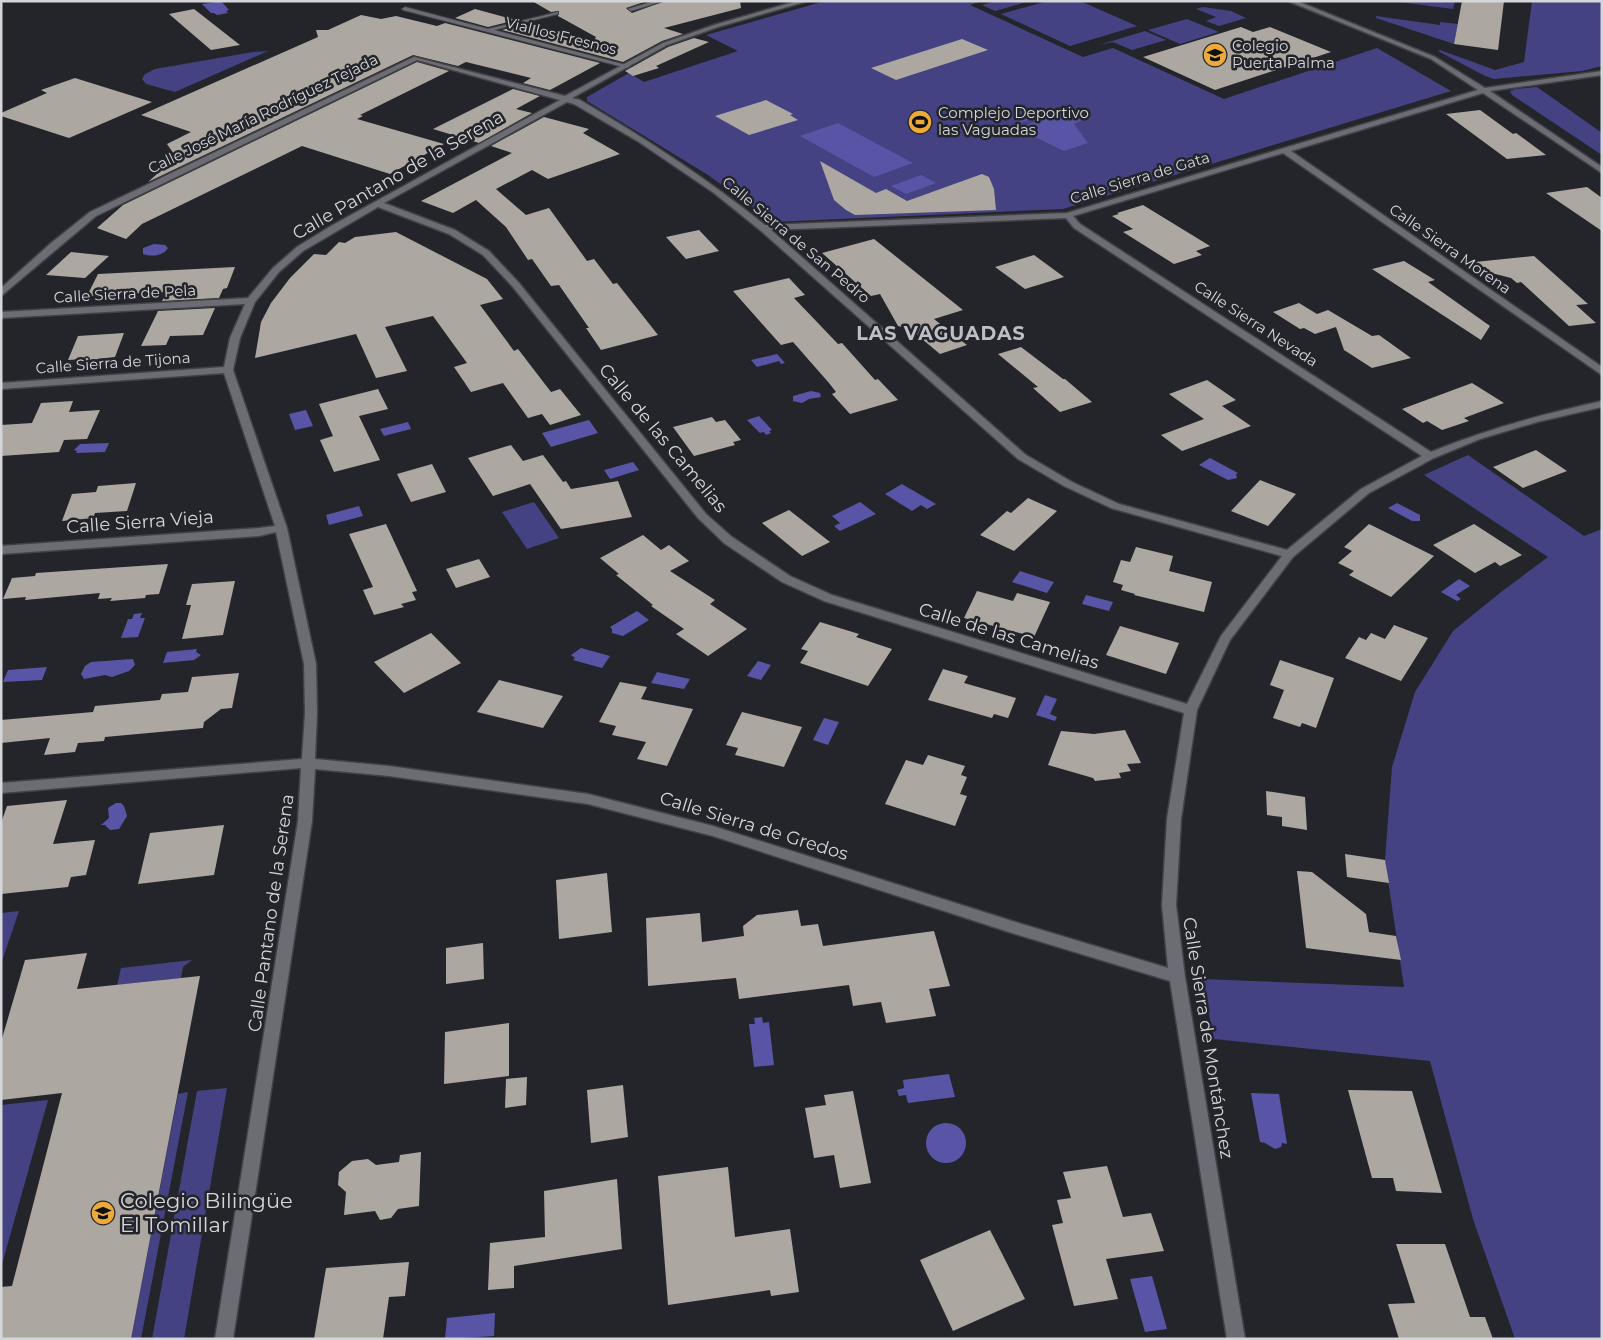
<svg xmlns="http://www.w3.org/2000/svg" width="1603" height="1340" viewBox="0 0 1603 1340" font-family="Montserrat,sans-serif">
  <rect width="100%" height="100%" fill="#24252a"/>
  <g fill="#444282">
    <polygon points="825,1 981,1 970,5 1083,57 1113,48 1224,99 1377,48 1451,91 1063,209 773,222 708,175 587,101 587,97 629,73 644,82 738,51 706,35"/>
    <polygon points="996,1 1030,1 995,11 982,5"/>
    <polygon points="1048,1 1080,1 1137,26 1070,46 1001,14"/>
    <polygon points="1392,1 1455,1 1453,9"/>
    <polygon points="1532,1 1602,1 1602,66 1582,71 1494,79 1485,76 1438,51 1440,50 1495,70 1524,62"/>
    <polygon points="1203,7 1231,11 1246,18 1219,26 1206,21 1216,17 1196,9"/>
    <polygon points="1376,16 1440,25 1440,22 1458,24 1454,44 1376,18"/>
    <polygon points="1187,19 1219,32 1180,44 1148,30"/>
    <polygon points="1145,31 1166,40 1132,50 1113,42 1099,45"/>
    <polygon points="268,51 175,92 146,84 142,79 145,74 155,69 253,52"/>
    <polygon points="1537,87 1602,133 1602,155 1512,95 1510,91 1516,89"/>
    <polygon points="1468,455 1584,536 1602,529 1602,1339 1515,1339 1473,1219 1430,1061 1214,1039 1202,979 1404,987 1385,860 1392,767 1415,692 1453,631 1501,592 1548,557 1424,475"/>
    <polygon points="534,502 559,538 527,549 502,512"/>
    <polygon points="19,911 1,964 1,913"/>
    <polygon points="192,960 183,967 181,978 117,985 121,968"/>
    <polygon points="227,1088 184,1339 152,1339 197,1091"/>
    <polygon points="188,1092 141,1339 131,1339 178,1094"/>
    <polygon points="48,1100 1,1268 1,1105"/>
  </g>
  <g fill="#5855a7">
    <polygon points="221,1 229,10 226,11 228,13 217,15 214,13 211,13 202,4"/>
    <polygon points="1053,107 1059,110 1033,117 1035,118 1020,123 1012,119"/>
    <polygon points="1062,111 1082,120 1074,124 1088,143 1064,151 1016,128 1049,118 1047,116"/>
    <polygon points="838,123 913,163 874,177 800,136"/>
    <polygon points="921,175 936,183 906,194 891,186"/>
    <path d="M154,244L165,245L168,248C163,256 152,257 143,254V248Z"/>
    <polygon points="777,354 785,363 781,364 779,361 757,367 751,360"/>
    <polygon points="811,391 820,393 821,397 809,399 802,403 793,401 793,396"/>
    <polygon points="306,410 313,426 295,430 289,414"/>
    <polygon points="759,416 772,430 769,431 771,433 766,435 764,432 760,433 747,420"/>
    <polygon points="589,420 598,433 551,447 542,433"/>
    <polygon points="408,422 411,429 384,436 380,429"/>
    <polygon points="109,443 105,452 76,453 77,451 74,450 80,444"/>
    <polygon points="1210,458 1238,473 1236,474 1237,478 1228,480 1199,465"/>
    <polygon points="633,462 639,470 610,479 604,470"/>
    <polygon points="902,484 936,504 927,509 921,505 912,511 885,494"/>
    <polygon points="860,502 876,514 840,531 834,526 840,523 832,516"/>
    <polygon points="1397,503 1420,515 1420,521 1412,521 1388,508"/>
    <polygon points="359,506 363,516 329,525 326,515"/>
    <polygon points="1020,571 1054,582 1047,593 1012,582"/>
    <polygon points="1459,579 1470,586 1456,595 1461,599 1457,601 1441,592"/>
    <polygon points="1086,595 1113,602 1109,611 1082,604"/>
    <polygon points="637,611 649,620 623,636 612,633 612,629 610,627"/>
    <polygon points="142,613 140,618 145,618 138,637 121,638 128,619 132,619 134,614"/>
    <polygon points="581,648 610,656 602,668 573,660 575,658 571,655"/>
    <polygon points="197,649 196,652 201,655 194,660 163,663 167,652"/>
    <polygon points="133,659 135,665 129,671 112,677 105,675 84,679 81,674 85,666 91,662"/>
    <polygon points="758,661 771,665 761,680 747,676"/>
    <polygon points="47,667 42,680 3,682 8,670"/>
    <polygon points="657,672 690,679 684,689 651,683"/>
    <polygon points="1045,695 1057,699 1050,714 1057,717 1055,721 1036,715"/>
    <polygon points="824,718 839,722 828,745 813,740"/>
    <polygon points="116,803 121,803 124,806 127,816 119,829 110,830 105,825 101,825 109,818 108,808"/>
    <polygon points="762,1017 763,1023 769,1022 774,1065 754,1067 749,1024 755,1024 754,1018"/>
    <polygon points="949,1074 955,1097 908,1103 906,1095 899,1096 897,1090 904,1088 903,1080"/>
    <polygon points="1251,1093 1279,1094 1287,1144 1282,1143 1281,1147 1275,1149 1265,1143 1260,1142"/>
    <circle cx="946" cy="1143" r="20"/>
    <polygon points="1152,1276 1167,1329 1145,1332 1130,1279"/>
    <polygon points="495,1313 494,1336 445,1339 447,1318"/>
  </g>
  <g fill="#aca8a1">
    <polygon points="532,1 647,1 626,8 632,13 665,1 740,1 741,8 664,28 683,34 662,41 623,62 502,30 528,23 594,41 596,37 558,16 559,11 551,12"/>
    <polygon points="1462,1 1504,1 1498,50 1454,44"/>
    <polygon points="194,9 240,45 211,50 169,14"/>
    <polygon points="475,9 516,20 488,27 455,18"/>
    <polygon points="361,15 381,19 396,16 437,26 445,23 600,63 550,90 523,83 531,78 466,62 458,66 413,55 148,182 176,157 167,144 191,132 141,115 318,37 316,30 328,30"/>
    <polygon points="1241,27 1253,32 1270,27 1331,52 1215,90 1143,57"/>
    <polygon points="694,38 709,42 656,66 659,68 633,76 625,71 668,47"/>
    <polygon points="962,39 988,50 896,80 871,68"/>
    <polygon points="417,62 449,71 360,115 363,116 357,119 444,144 390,174 302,146 142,224 126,239 97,228 123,205"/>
    <polygon points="75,78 152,102 69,138 1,116 1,113 47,93 41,90"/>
    <polygon points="513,89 540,96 516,109 532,113 479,143 433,129"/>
    <polygon points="766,100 793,114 790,115 798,120 749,135 715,116"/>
    <polygon points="1480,110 1513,134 1516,133 1546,155 1507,159 1446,114"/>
    <polygon points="544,117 589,129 583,133 620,154 548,179 532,170 496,189 526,215 549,208 587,261 594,259 613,284 617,283 658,335 601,350 586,328 589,328 559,285 551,286 532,259 528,260 506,227 476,200 453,213 421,201 512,153 491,146"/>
    <polygon points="820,161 876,193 886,189 907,201 982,174 989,177 994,189 996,210 855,215 846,210 834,200"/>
    <polygon points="1587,187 1602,198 1602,231 1546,193"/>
    <polygon points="1143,205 1210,246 1196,251 1202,255 1174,264 1123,232 1133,229 1112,216 1119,214 1117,213"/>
    <polygon points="699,230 719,251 686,259 666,237"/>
    <polygon points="396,232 487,279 503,299 480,305 514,351 518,349 551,392 560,389 581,415 550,425 542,414 528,418 503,383 471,392 454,367 467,363 433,316 385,327 407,371 376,378 356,334 255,358 261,322 271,303 290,278 314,254 326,255 339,242 345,243 355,237"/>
    <polygon points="874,239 963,310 934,319 967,345 940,354 910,329 898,326 880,294 871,296 822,253"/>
    <polygon points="71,252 109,256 85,278 46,275"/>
    <polygon points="1034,255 1064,277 1025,289 995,267"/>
    <polygon points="1534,256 1588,304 1576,305 1596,323 1569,326 1521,282 1517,283 1511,278 1464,266 1465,263"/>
    <polygon points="1404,261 1435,280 1428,282 1490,326 1481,340 1372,269"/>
    <polygon points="235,267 227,288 223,289 219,298 162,301 167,292 87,296 98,274"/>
    <polygon points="789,278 805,295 794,298 838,344 842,343 875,380 878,379 898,400 850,414 832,394 836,392 829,383 793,342 781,345 733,291"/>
    <polygon points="1299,303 1317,314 1328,310 1372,336 1379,335 1411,358 1372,368 1344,350 1336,327 1315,334 1304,328 1300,329 1273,312"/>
    <polygon points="215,308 203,335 170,336 166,345 141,346 158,311"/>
    <polygon points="124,333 115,357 83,361 84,359 68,360 78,336"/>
    <polygon points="1021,347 1063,379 1065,379 1092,402 1060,412 1033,388 1038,387 998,354"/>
    <polygon points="1207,380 1236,400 1222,406 1251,426 1182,451 1161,435 1204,419 1169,394"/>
    <polygon points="1472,383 1504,403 1464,418 1469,421 1442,430 1427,421 1423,423 1402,409"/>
    <polygon points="378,389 388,409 359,416 380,460 334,472 320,440 333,436 319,404"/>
    <polygon points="73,401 69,412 100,410 87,439 64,440 59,452 1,456 1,425 32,423 41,403"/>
    <polygon points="712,417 716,422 725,420 741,440 733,442 735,445 694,456 673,427"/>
    <polygon points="511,445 523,461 543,455 563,482 566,481 571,489 618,481 632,517 561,529 530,484 493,496 468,458"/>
    <polygon points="1536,450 1567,471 1523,488 1493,467"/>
    <polygon points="432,464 446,492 411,502 397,474"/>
    <polygon points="1260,480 1296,494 1268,526 1231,511"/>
    <polygon points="136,483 127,511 95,513 93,518 62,521 72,494 96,492 98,486"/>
    <polygon points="1028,498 1057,511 1014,551 980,535 1007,511 1011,513"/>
    <polygon points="789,510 830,542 802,556 762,523"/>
    <polygon points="386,524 417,591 412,592 416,600 401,604 404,607 374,615 363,590 373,587 349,534"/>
    <polygon points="1369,524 1434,556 1391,597 1349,575 1354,571 1338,563 1352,551 1344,547"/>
    <polygon points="1474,524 1522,555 1500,566 1495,562 1475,573 1433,545"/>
    <polygon points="643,535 661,550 669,545 689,561 670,571 715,600 710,604 747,629 708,656 676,634 684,629 651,606 653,605 616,575 619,574 600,558"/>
    <polygon points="1136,547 1173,556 1169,571 1212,582 1204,612 1134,595 1135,594 1121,590 1123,585 1113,582 1121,560 1130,562"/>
    <polygon points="479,559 490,577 456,588 446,569"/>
    <polygon points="168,564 159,594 146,595 145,598 110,601 112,598 98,599 100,593 25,600 26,597 3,599 12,578 35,576 36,573"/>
    <polygon points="235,581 223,635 182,639 191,605 186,605 192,584"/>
    <polygon points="977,591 1013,601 1017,593 1050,602 1034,637 964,618"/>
    <polygon points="820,622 859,634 856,637 892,649 868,686 800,663 808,651 801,649"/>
    <polygon points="1394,625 1428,638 1401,681 1345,658 1359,637 1366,640 1371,633 1385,639"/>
    <polygon points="1120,626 1179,643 1166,674 1106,655"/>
    <polygon points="431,633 461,663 404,693 374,662"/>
    <polygon points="1280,660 1334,678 1316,728 1302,723 1300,727 1273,718 1284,690 1270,685"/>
    <polygon points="943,669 968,676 964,683 1016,698 1008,718 994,714 992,718 928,700"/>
    <polygon points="239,673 232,708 221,709 204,722 203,728 105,737 104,741 78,743 75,752 44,755 50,738 1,743 1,720 93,712 95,706 160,700 162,694 188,692 192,677"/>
    <polygon points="499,680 563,696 543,728 477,712"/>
    <polygon points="620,682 647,687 641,699 693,709 667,766 637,759 646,742 612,735 616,726 599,722"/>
    <polygon points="742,712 802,727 784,767 735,755 738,748 726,745"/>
    <polygon points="1125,730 1141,763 1127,764 1131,771 1119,773 1121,778 1095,781 1093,778 1048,765 1061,731 1094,734"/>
    <polygon points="928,755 965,766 961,775 967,777 960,794 967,796 955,826 885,804 906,760 923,765"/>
    <polygon points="1266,791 1305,797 1307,830 1282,826 1282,817 1267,815"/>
    <polygon points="67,800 53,844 95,840 86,875 71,877 68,887 1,894 1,823 7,806"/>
    <polygon points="224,825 214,875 138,884 150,833"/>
    <polygon points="1345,854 1385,860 1389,883 1347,877"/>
    <polygon points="1297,871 1312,872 1366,914 1369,932 1396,936 1401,960 1306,948"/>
    <polygon points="607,873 612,932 559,939 556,880"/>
    <polygon points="798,910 801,926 818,924 823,946 934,931 950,986 929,989 936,1016 886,1023 881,1002 853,1006 849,985 739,999 736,978 648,986 646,918 700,913 702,942 744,936 743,926 757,915"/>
    <polygon points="483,943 484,979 446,984 446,948"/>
    <polygon points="87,953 77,989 200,976 131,1339 1,1339 1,1287 12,1286 62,1093 1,1100 1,1042 25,960"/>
    <polygon points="509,1023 509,1076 444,1084 445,1032"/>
    <polygon points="527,1077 526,1105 505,1108 506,1079"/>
    <polygon points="623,1085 628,1137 591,1143 587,1090"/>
    <polygon points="1348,1090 1412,1091 1442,1193 1396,1191 1393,1178 1372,1178"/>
    <polygon points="853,1091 871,1183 840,1188 834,1155 814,1158 805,1108 826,1105 824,1095"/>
    <polygon points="421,1152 419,1206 398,1209 391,1218 380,1220 375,1211 344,1215 346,1192 338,1185 339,1172 352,1161 368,1159 376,1165 399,1162 400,1155"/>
    <polygon points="1107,1166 1123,1217 1151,1213 1164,1251 1106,1259 1118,1299 1074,1306 1052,1225 1063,1223 1057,1200 1071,1198 1063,1172"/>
    <polygon points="728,1167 735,1237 790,1229 799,1292 771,1296 770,1290 668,1305 658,1176"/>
    <polygon points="617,1179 622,1249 514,1266 514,1288 488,1290 490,1243 545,1237 544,1191"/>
    <polygon points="990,1230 1025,1299 953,1331 920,1260"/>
    <polygon points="1396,1244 1445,1244 1470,1317 1485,1317 1493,1339 1399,1339 1388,1304 1415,1303"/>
    <polygon points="409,1262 405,1296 389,1297 383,1339 314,1339 326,1268"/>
  </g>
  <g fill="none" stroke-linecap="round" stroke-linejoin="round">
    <g stroke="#424246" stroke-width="2">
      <g id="lane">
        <polygon points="654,1 663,1 631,11 628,9"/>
        <polygon points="405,7 488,29 558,12 558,14 494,30 630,66 627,68 403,10 402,9"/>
      </g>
    </g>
    <g stroke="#424246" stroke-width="3">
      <path id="street" d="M797,1H808L718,27L667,45L572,98L580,100C645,138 706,178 765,225L1067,213L1478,90L1431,59L1288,1H1297L1435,57L1485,88L1602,71V75L1490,91L1602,167V173L1483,93L1291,151L1602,367V375L1283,153L1073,216L1080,224L1431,452C1487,429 1543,414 1602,401V407L1537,422L1480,439L1434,458L1369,493L1293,557L1230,640L1197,710L1181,819L1176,905L1185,977L1245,1339H1227L1170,981L1012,933L713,836L588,804L389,776L315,769L312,821L233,1339H215L298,821L301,768L1,793V783L302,759L305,713L304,664L276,532L259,536L1,554V546L259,528L275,526L224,373L1,389V383L224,367L230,338L245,304L1,318V312L248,298L273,268L297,247L331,226L560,100L417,60L96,216L1,296V288L50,244L90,212L414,57L565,96L663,43L714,25ZM567,102L574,104L639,142L714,193L760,230L1018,459L1064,486L1111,508L1282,556L1221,636L1187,704L832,595L790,576L732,537L706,514L519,283L489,251L455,230L384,203ZM378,207L449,234L483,255L513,287L698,518L724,543L782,582L824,601L1184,713L1167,819L1162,905L1168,968L1012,921L713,826L588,794L389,766L315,759L317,713L316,664L287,528L233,370L240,338L255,302L279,272L303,251ZM1066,218L1074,228L1422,456L1361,489L1287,550L1119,504L1072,482L1026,455L771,230Z"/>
    </g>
    <use href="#lane" fill="#6c6d74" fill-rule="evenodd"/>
    <use href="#street" fill="#6c6d74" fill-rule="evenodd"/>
  </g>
  <defs>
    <g id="school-disc" transform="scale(1.25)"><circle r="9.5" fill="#ebaa39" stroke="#24252a"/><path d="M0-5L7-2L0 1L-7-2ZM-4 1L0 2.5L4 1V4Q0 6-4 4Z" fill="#111"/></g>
    <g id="stadium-disc" transform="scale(1.25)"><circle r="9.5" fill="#ebaa39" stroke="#24252a"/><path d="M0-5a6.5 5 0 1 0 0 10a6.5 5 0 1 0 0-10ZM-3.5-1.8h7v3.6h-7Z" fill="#111"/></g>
  </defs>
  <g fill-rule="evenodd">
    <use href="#school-disc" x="1215" y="55"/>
    <use href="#stadium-disc" x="920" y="122"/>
    <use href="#school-disc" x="103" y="1213"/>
  </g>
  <g text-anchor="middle" stroke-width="5" stroke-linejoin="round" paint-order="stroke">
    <g font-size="15" fill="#d5d6d9" stroke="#24252a">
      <text transform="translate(561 36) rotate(14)" y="5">Vial los Fresnos</text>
      <text transform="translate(263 114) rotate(-26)" y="5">Calle José María Rodríguez Tejada</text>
      <text transform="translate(1140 178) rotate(-17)" y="5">Calle Sierra de Gata</text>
      <text transform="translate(796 240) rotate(40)" y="5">Calle Sierra de San Pedro</text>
      <text transform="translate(1450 249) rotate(35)" y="5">Calle Sierra Morena</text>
      <text transform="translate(125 294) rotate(-3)" y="5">Calle Sierra de Pela</text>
      <text transform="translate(1256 324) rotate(33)" y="5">Calle Sierra Nevada</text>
      <text transform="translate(113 363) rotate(-4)" y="5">Calle Sierra de Tijona</text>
    </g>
    <g font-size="15" fill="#d5d6d9" stroke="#24252a" text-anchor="start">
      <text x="1232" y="51">Colegio<tspan x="1232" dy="17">Puerta Palma</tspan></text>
      <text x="938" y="118">Complejo Deportivo<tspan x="938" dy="17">las Vaguadas</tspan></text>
    </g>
    <g font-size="18" fill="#d5d6d9" stroke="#24252a">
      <text transform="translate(398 175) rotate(-30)" y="6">Calle Pantano de la Serena</text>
      <text transform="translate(663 438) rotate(50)" y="6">Calle de las Camelias</text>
      <text transform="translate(140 522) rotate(-4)" y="6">Calle Sierra Vieja</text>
      <text transform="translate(1009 636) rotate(17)" y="6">Calle de las Camelias</text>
      <text transform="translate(754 826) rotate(17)" y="6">Calle Sierra de Gredos</text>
      <text transform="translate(271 913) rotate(-82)" y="6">Calle Pantano de la Serena</text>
      <text transform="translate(1208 1038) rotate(81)" y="6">Calle Sierra de Montánchez</text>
    </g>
    <g font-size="19" font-weight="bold" letter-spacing="1" fill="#bebfc6" stroke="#24252a">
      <text x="941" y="340">LAS VAGUADAS</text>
    </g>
    <g font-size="21" fill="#d5d6d9" stroke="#24252a" text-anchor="start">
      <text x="120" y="1208">Colegio Bilingüe<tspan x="120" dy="24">El Tomillar</tspan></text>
    </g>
  </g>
  <rect width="1603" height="1340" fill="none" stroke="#d5d6d9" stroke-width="5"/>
</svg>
